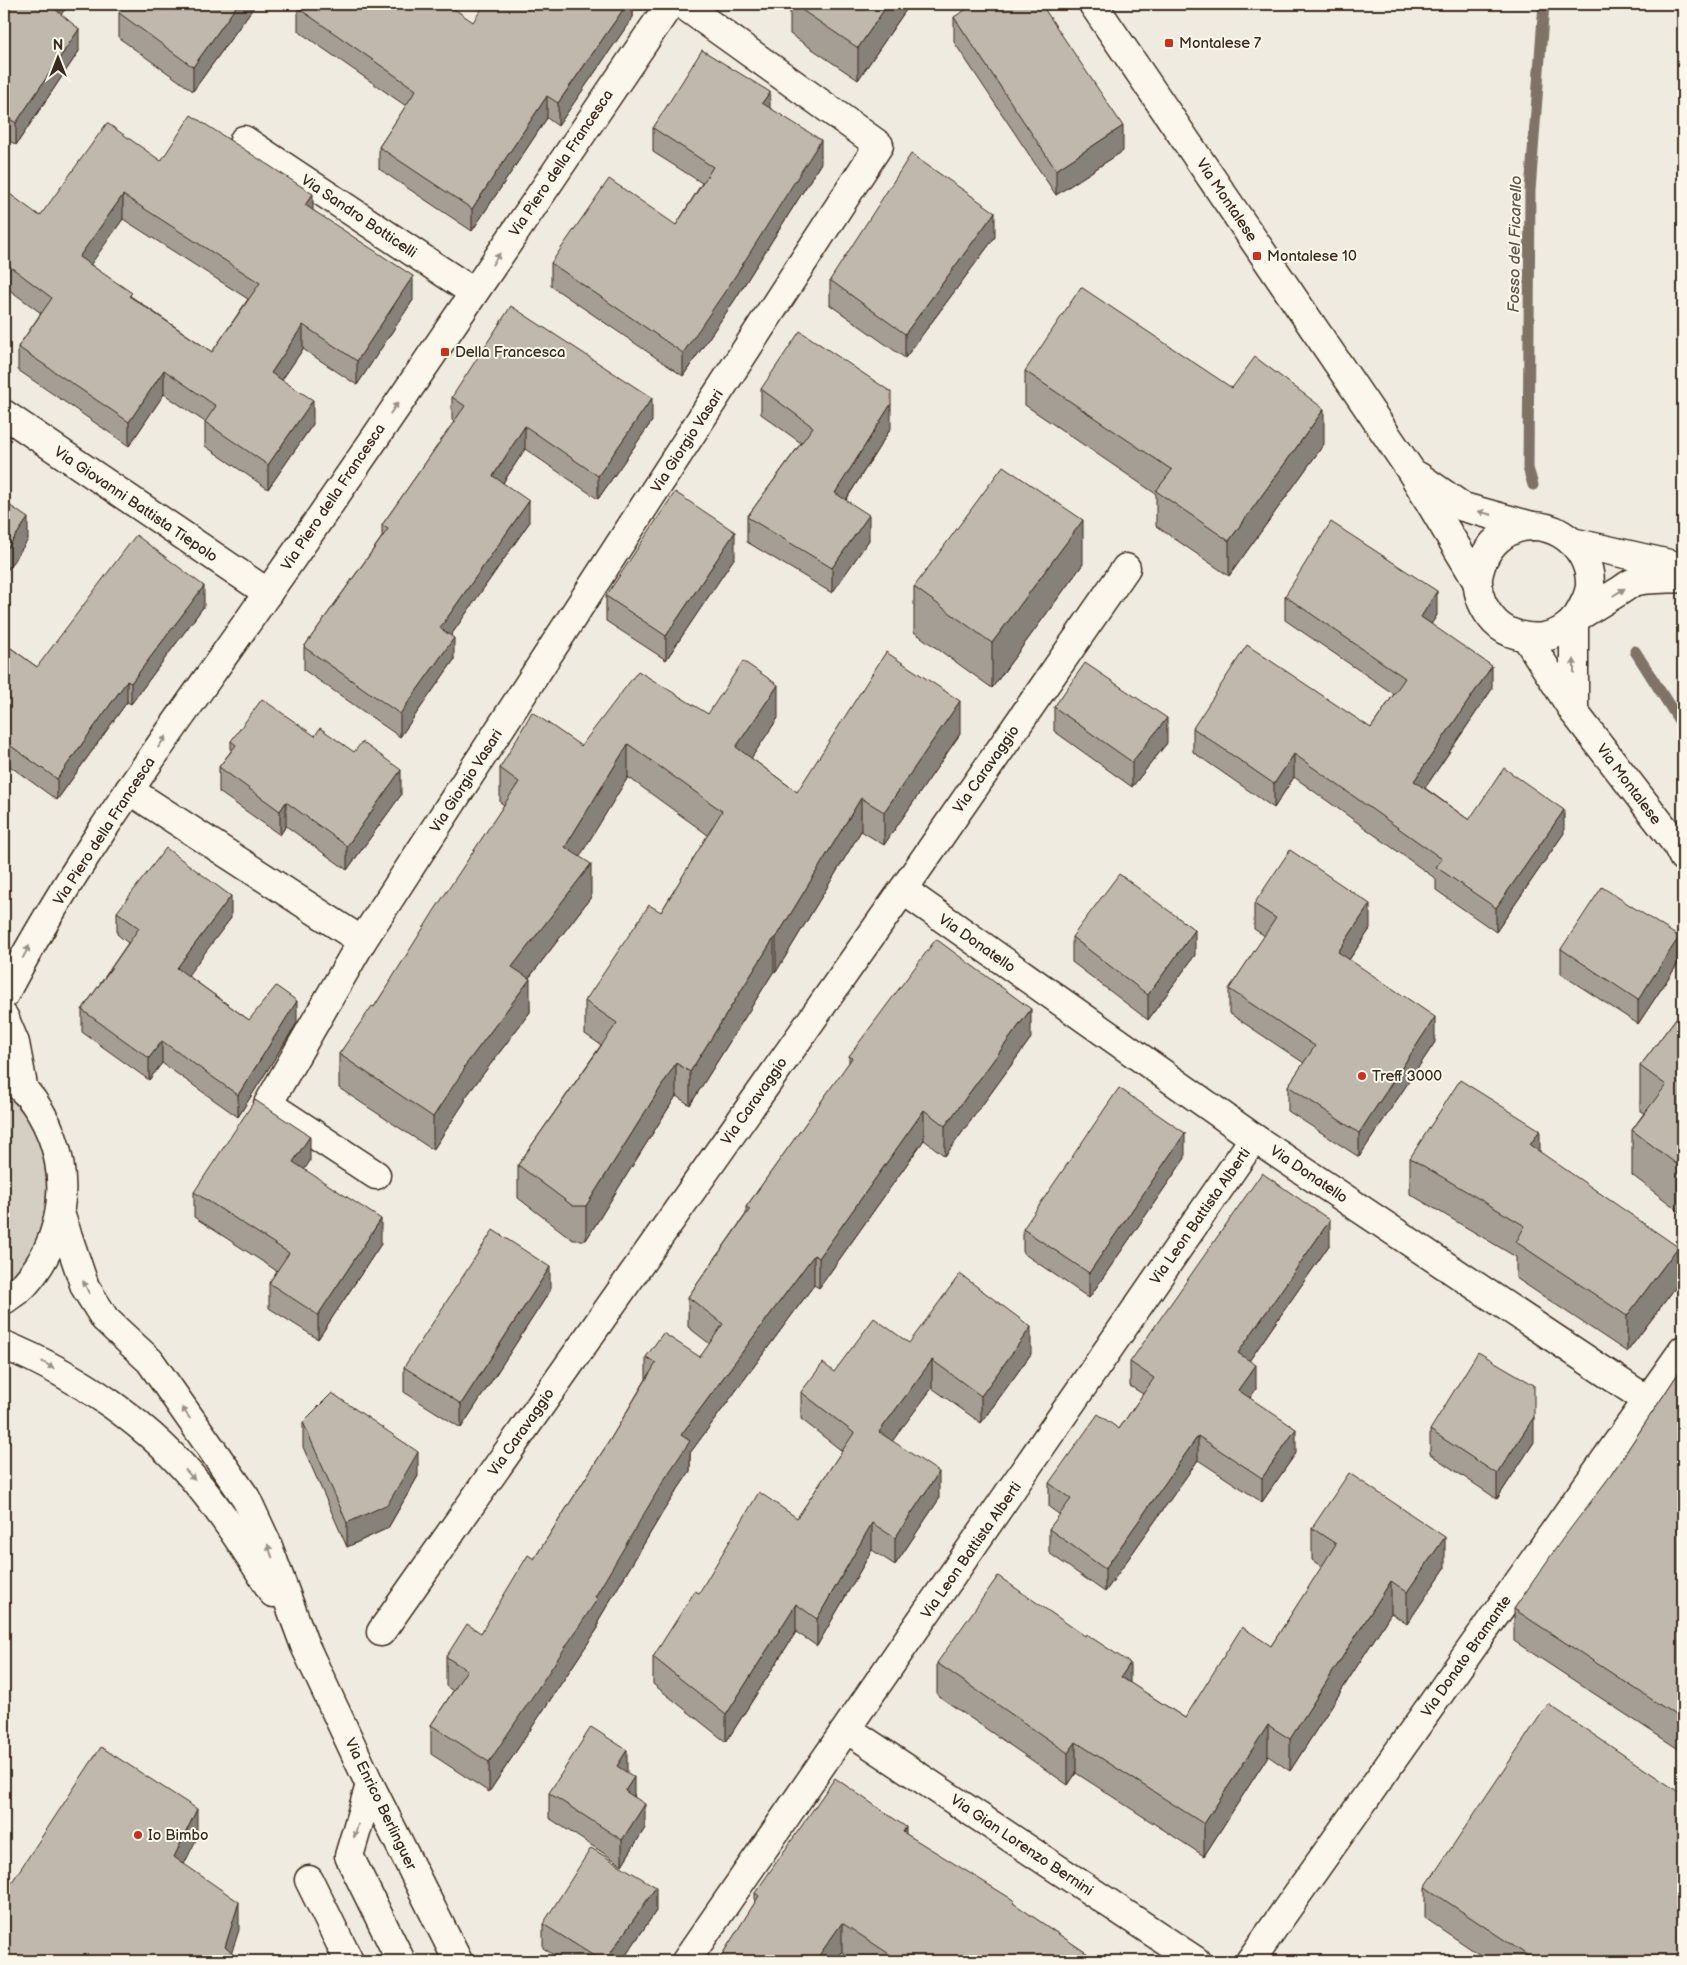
<svg xmlns="http://www.w3.org/2000/svg" width="1687" height="1965" viewBox="0 0 1687 1965" font-family="'Balsamiq Sans',sans-serif">
  <rect width="100%" height="100%" fill="#f0ebe0"/>
  <filter id="ink" filterUnits="userSpaceOnUse"><feTurbulence type="fractalNoise" baseFrequency=".02" numOctaves="2"/><feDisplacementMap in="SourceGraphic" scale="10" xChannelSelector="R" yChannelSelector="G"/><feConvolveMatrix kernelMatrix="1 2 1 2 8 2 1 2 1" color-interpolation-filters="sRGB"/></filter>
  <g filter="url(#ink)">
    <path fill="#d5cec3" stroke="#887c70" d="M4,1093C60,1139 61,1237 4,1282Z"/>
    <g fill="none" stroke-linecap="round" stroke-linejoin="round">
      <g stroke="#7f7367" stroke-width="11">
        <polyline points="1533,485 1528,468 1530,191 1544,4"/>
        <polyline points="1635,651 1683,727"/>
      </g>
      <g stroke="#3b2a1e" stroke-width="31">
        <g id="minor">
          <polyline points="1093,4 1411,471 1478,583"/>
          <polyline points="244,140 473,292"/>
          <polyline points="4,414 268,593"/>
          <polyline points="1418,476 1463,507 1532,526"/>
          <polyline points="1572,542 1683,567"/>
          <path d="M1577,617C1583,607 1589,597 1590,586C1592,541 1540,509 1502,536C1488,546 1481,561 1478,577C1476,594 1484,610 1495,622C1501,628 1510,633 1518,635C1535,640 1554,638 1568,626C1572,623 1575,619 1579,616C1592,608 1605,600 1618,592C1623,589 1629,584 1634,582C1645,578 1670,579 1683,578"/>
          <polyline points="1574,620 1574,712"/>
          <polyline points="1526,637 1574,712 1677,845 1683,857"/>
          <polyline points="129,790 362,941 879,145 682,4"/>
          <polyline points="903,890 1254,1138 1647,1400"/>
          <polyline points="362,941 268,1104 376,1175"/>
          <path d="M4,995C78,853 176,725 267,594C404,399 536,200 670,4"/>
          <polyline points="381,1632 903,890 1126,568"/>
          <polyline points="847,1729 1196,1961"/>
          <polyline points="370,1785 349,1856 401,1961"/>
          <polyline points="309,1880 349,1961"/>
          <polyline points="686,1961 1254,1138"/>
          <polyline points="1250,1961 1683,1350"/>
        </g>
      </g>
      <g stroke="#3b2a1e" stroke-width="31">
        <g id="major">
          <polyline points="4,1017 15,1043 24,1091"/>
          <path d="M4,1074C10,1080 19,1085 25,1091C73,1146 74,1229 25,1284C19,1290 11,1295 4,1300"/>
          <polyline points="60,1213 85,1287 105,1319 150,1361 246,1498 266,1541 305,1646 370,1785 458,1961"/>
          <path d="M4,1345C79,1376 151,1425 202,1489C228,1521 251,1557 273,1593"/>
        </g>
      </g>
      <use href="#minor" stroke="#fbf7ec" stroke-width="28"/>
      <use href="#major" stroke="#fbf7ec" stroke-width="28"/>
    </g>
    <g fill="#a59e95" stroke="#3b2a1e" fill-rule="evenodd">
      <polygon points="4,4 70,4 61,14 79,51 16,145 4,137"/>
      <polygon points="256,4 193,91 119,38 119,13"/>
      <polygon points="633,4 633,17 558,126 547,118 472,231 379,169 379,147 406,106 298,31 298,8 473,22"/>
      <polygon points="790,4 910,4 858,80 790,34"/>
      <polygon points="954,17 1123,151 1056,195 954,42"/>
      <polygon points="770,108 821,163 734,301 683,376 551,286 551,263 676,225 702,183 653,152 653,128"/>
      <path d="M161,161L313,210L413,300L357,385L303,349L282,380L313,424L268,489L205,446V422L164,394L129,446L18,370V347L41,313L4,286V196L40,216ZM123,219L248,299L212,352L132,297L90,264Z"/>
      <polygon points="995,237 905,358 830,305 830,280"/>
      <polygon points="1025,371 1232,388 1324,444 1229,576 1156,526 1156,494 1025,405"/>
      <polygon points="761,389 891,428 846,500 869,540 832,593 747,542 747,517 801,443 761,414"/>
      <polygon points="452,397 652,421 598,499 525,449 503,483 529,523 451,635 454,660 400,737 304,670 304,647 382,537 382,525 454,422 452,420"/>
      <polygon points="735,557 666,660 606,621 606,596"/>
      <polygon points="1083,564 992,688 914,632 914,587"/>
      <polygon points="1285,596 1437,615 1431,624 1492,689 1425,788 1469,820 1564,833 1496,932 1436,890 1436,879 1294,777 1274,808 1193,752 1193,728 1371,728 1394,694 1285,620"/>
      <polygon points="204,606 131,704 127,702 57,800 4,762 4,643 37,667"/>
      <polygon points="1054,707 1167,743 1132,787 1054,731"/>
      <polygon points="708,714 778,718 751,758 797,792 960,734 884,845 861,831 776,972 774,971 690,1105 676,1096 586,1240 573,1240 518,1198 518,1165 601,1045 585,1034 585,1001 661,912 708,835 628,777 579,857 591,897 529,978 530,1012 465,1098 465,1101 433,1150 339,1088 339,1054 374,1007 504,805 500,802 500,768 581,746"/>
      <polygon points="315,736 401,795 347,870 286,826 280,835 219,792 219,767 231,751 231,741"/>
      <polygon points="1254,904 1370,929 1349,960 1435,1042 1359,1157 1288,1111 1288,1086 1304,1063 1229,1013 1229,989 1265,936 1254,929"/>
      <polygon points="117,912 231,918 187,975 249,1020 297,1023 238,1117 162,1063 149,1080 82,1032 82,1010 128,943 117,934"/>
      <polygon points="1072,937 1195,955 1148,1020 1072,962"/>
      <polygon points="1561,949 1679,962 1638,1024 1561,974"/>
      <polygon points="1683,1009 1683,1214 1632,1175 1632,1130 1644,1113 1640,1111 1640,1066"/>
      <polygon points="1031,1038 945,1156 924,1140 819,1288 814,1285 690,1453 690,1471 664,1510 598,1621 598,1628 489,1792 431,1754 431,1725 453,1691 446,1686 446,1657 481,1633 534,1559 610,1440 646,1379 646,1357 700,1357 710,1344 688,1327 688,1297 746,1214 746,1207 849,1063 849,1056"/>
      <polygon points="1540,1152 1678,1284 1627,1352 1516,1278 1516,1257 1410,1194 1410,1158"/>
      <polygon points="1185,1158 1089,1298 1023,1253 1023,1229"/>
      <polygon points="310,1161 304,1169 381,1244 318,1339 269,1308 269,1283 277,1271 194,1217 194,1192"/>
      <polygon points="1330,1244 1249,1361 1256,1389 1250,1398 1296,1453 1262,1502 1198,1460 1105,1592 1049,1553 1049,1529 1060,1515 1049,1507 1049,1483 1119,1429 1143,1394 1130,1386 1130,1362"/>
      <polygon points="550,1291 461,1428 404,1392 404,1367"/>
      <polygon points="909,1343 1031,1354 981,1423 932,1388 892,1441 939,1499 895,1565 872,1550 817,1646 796,1632 726,1742 653,1684 653,1657 699,1593 797,1518 842,1451 801,1419 801,1392 834,1372"/>
      <polygon points="1683,1366 1683,1752 1514,1641 1514,1609 1611,1475"/>
      <polygon points="303,1422 418,1476 388,1528 347,1547 303,1447"/>
      <polygon points="1430,1430 1534,1442 1497,1499 1430,1454"/>
      <polygon points="1312,1528 1445,1568 1407,1624 1391,1613 1290,1771 1268,1756 1204,1856 1076,1773 1068,1785 937,1695 937,1663 1130,1683 1185,1718 1271,1646 1322,1567 1312,1560"/>
      <polygon points="627,1773 645,1828 622,1865 549,1818 549,1793"/>
      <polygon points="906,1834 1015,1905 1098,1961 856,1961 842,1952 835,1961 718,1961 755,1903 755,1893"/>
      <polygon points="1425,1887 1683,1961 1489,1961 1425,1918"/>
      <polygon points="656,1911 622,1961 563,1961 543,1948 543,1924"/>
    </g>
    <g fill="#868179" stroke="#3b2a1e">
      <polygon points="51,4 70,4 50,27 50,5"/>
      <polygon points="238,4 256,4 193,91 193,67"/>
      <polygon points="627,4 633,4 633,17 558,126 558,103"/>
      <polygon points="888,4 910,4 858,80 858,48"/>
      <polygon points="79,29 79,51 16,145 16,123"/>
      <polygon points="770,92 770,116 762,103"/>
      <polygon points="547,96 547,118 472,231 472,209"/>
      <polygon points="1123,126 1123,151 1056,195 1056,170"/>
      <polygon points="821,140 821,163 734,301 683,376 683,353"/>
      <polygon points="313,194 313,218 305,205"/>
      <polygon points="123,195 123,219 79,281 79,257"/>
      <polygon points="995,212 995,237 905,358 905,334"/>
      <polygon points="413,276 413,300 357,385 357,361"/>
      <polygon points="303,325 303,349 271,396 271,373"/>
      <polygon points="164,370 164,394 129,446 129,422"/>
      <polygon points="652,398 652,421 598,499 598,476"/>
      <polygon points="313,400 313,424 268,489 268,465"/>
      <polygon points="891,404 891,428 835,517 835,493"/>
      <polygon points="1324,409 1324,444 1229,576 1229,541"/>
      <polygon points="525,426 525,449 493,498 493,476"/>
      <polygon points="529,501 529,523 440,651 440,628"/>
      <polygon points="869,515 869,540 832,593 832,568"/>
      <polygon points="28,518 28,540 4,575 4,553"/>
      <polygon points="1083,520 1083,564 992,688 992,643"/>
      <polygon points="735,532 735,557 666,660 666,636"/>
      <polygon points="204,586 204,606 131,704 131,683"/>
      <polygon points="1437,591 1437,615 1421,641 1421,617"/>
      <polygon points="454,638 454,660 400,737 400,714"/>
      <polygon points="1492,666 1492,689 1414,804 1414,781"/>
      <polygon points="127,681 127,702 57,800 57,779"/>
      <polygon points="778,685 778,718 736,781 736,747"/>
      <polygon points="960,701 960,734 884,845 884,812"/>
      <polygon points="1167,718 1167,743 1132,787 1132,762"/>
      <polygon points="628,744 628,777 565,881 565,847"/>
      <polygon points="1294,754 1294,777 1274,808 1274,784"/>
      <polygon points="401,770 401,795 347,870 347,846"/>
      <polygon points="861,798 861,831 776,972 776,938"/>
      <polygon points="286,802 286,826 280,835 280,811"/>
      <polygon points="1564,810 1564,833 1496,932 1496,908"/>
      <polygon points="591,864 591,897 512,1000 512,967"/>
      <polygon points="231,896 231,918 177,990 177,968"/>
      <polygon points="1370,904 1370,929 1338,976 1338,952"/>
      <polygon points="1195,930 1195,955 1148,1020 1148,995"/>
      <polygon points="1679,937 1679,962 1638,1024 1638,1000"/>
      <polygon points="774,938 774,971 690,1105 690,1072"/>
      <polygon points="530,979 530,1012 465,1098 465,1101 433,1150 433,1117 464,1067"/>
      <polygon points="297,1001 297,1023 238,1117 238,1095"/>
      <polygon points="1031,1009 1031,1038 945,1156 945,1126"/>
      <polygon points="1435,1017 1435,1042 1359,1157 1359,1133"/>
      <polygon points="162,1041 162,1063 149,1080 149,1058"/>
      <polygon points="676,1063 676,1096 586,1240 586,1206"/>
      <polygon points="924,1110 924,1140 819,1288 819,1258"/>
      <polygon points="1540,1130 1540,1166 1530,1145"/>
      <polygon points="1185,1133 1185,1158 1089,1298 1089,1273"/>
      <polygon points="310,1136 310,1161 293,1187 293,1162"/>
      <polygon points="381,1219 381,1244 318,1339 318,1315"/>
      <polygon points="1330,1220 1330,1244 1238,1377 1238,1353"/>
      <polygon points="1678,1247 1678,1284 1627,1352 1627,1316"/>
      <polygon points="814,1255 814,1285 690,1453 690,1471 664,1510 598,1621 598,1628 489,1792 489,1762 595,1597 681,1435"/>
      <polygon points="550,1267 550,1291 461,1428 461,1404"/>
      <polygon points="1031,1327 1031,1354 981,1423 981,1396"/>
      <polygon points="932,1360 932,1388 879,1459 879,1432"/>
      <polygon points="1256,1365 1256,1389 1238,1414 1238,1390"/>
      <polygon points="1534,1417 1534,1442 1497,1499 1497,1474"/>
      <polygon points="1296,1429 1296,1453 1262,1502 1262,1478"/>
      <polygon points="1198,1436 1198,1460 1105,1592 1105,1569"/>
      <polygon points="418,1452 418,1476 388,1528 347,1547 347,1523"/>
      <polygon points="939,1472 939,1499 895,1565 895,1538"/>
      <polygon points="872,1523 872,1550 817,1646 817,1619"/>
      <polygon points="1445,1537 1445,1568 1407,1624 1407,1592"/>
      <polygon points="1391,1581 1391,1613 1290,1771 1290,1739"/>
      <polygon points="796,1604 796,1632 726,1742 726,1715"/>
      <polygon points="1130,1663 1130,1695 1121,1677"/>
      <polygon points="1268,1725 1268,1756 1204,1856 1204,1824"/>
      <polygon points="1076,1742 1076,1773 1068,1785 1068,1753"/>
      <polygon points="627,1750 627,1774 617,1766"/>
      <polygon points="634,1777 634,1802 625,1791"/>
      <polygon points="645,1804 645,1828 622,1865 622,1840"/>
      <polygon points="197,1809 197,1838 174,1885 174,1857"/>
      <polygon points="906,1827 906,1856 903,1832"/>
      <polygon points="656,1887 656,1911 622,1961 605,1961"/>
      <polygon points="239,1902 239,1930 229,1961 225,1947"/>
      <polygon points="842,1923 842,1952 835,1961 815,1961"/>
    </g>
    <g fill="#c0b8ad" stroke="#3b2a1e" fill-rule="evenodd">
      <polygon points="4,4 51,4 50,5 79,29 16,123 4,115"/>
      <polygon points="125,4 238,4 193,67 119,13"/>
      <polygon points="301,4 447,4 473,22 485,4 627,4 558,103 547,96 472,209 379,147 416,90 298,8"/>
      <polygon points="793,4 888,4 858,48"/>
      <polygon points="975,4 1041,4 1123,126 1056,170 954,17"/>
      <polygon points="702,50 770,92 762,103 821,140 734,278 683,353 551,263 609,179 676,225 713,167 653,128"/>
      <path d="M191,115L313,194L305,205L413,276L357,361L303,325L271,373L313,400L268,465L205,422L216,406L164,370L129,422L18,347L52,298L4,262V196L7,192L40,216L107,123L161,161ZM123,195L260,283L212,352L129,296L132,293L79,257Z"/>
      <polygon points="911,154 995,212 905,334 830,280"/>
      <polygon points="1081,287 1232,388 1255,357 1324,409 1229,541 1156,491 1172,470 1025,371"/>
      <polygon points="511,306 652,398 598,476 525,426 493,476 529,501 440,628 454,638 400,714 304,647 388,529 382,525 465,406 452,397"/>
      <polygon points="800,331 891,392 891,404 835,493 869,515 832,568 747,517 813,427 761,389"/>
      <polygon points="1003,466 1083,520 992,643 914,587"/>
      <polygon points="675,492 735,532 666,636 606,596"/>
      <polygon points="6,503 28,518 4,553 4,504"/>
      <polygon points="1331,522 1437,591 1421,617 1492,666 1414,781 1469,820 1504,768 1564,810 1496,908 1436,867 1442,859 1294,754 1274,784 1193,728 1247,645 1371,728 1405,678 1285,596"/>
      <polygon points="136,535 204,586 131,683 127,681 57,779 4,741 4,643 37,667"/>
      <polygon points="886,652 960,701 884,812 861,798 776,938 774,938 690,1072 676,1063 586,1206 573,1206 518,1165 617,1023 585,1001 649,905 661,912 722,811 628,744 565,847 591,864 512,967 530,979 464,1067 465,1068 433,1117 339,1054 372,1006 374,1007 434,911 519,782 500,768 532,712 581,746 638,671 708,714 743,661 778,685 736,747 797,792"/>
      <polygon points="1085,663 1167,718 1132,762 1054,707"/>
      <polygon points="262,699 315,736 320,728 354,752 362,742 401,770 347,846 286,802 280,811 219,767 236,745 231,741"/>
      <polygon points="166,848 231,896 177,968 249,1020 276,986 297,1001 238,1095 162,1041 149,1058 82,1010 139,928 117,912"/>
      <polygon points="1290,850 1370,904 1338,952 1435,1017 1359,1133 1288,1086 1315,1046 1229,989 1276,918 1254,904"/>
      <polygon points="1119,874 1195,930 1148,995 1072,937"/>
      <polygon points="1602,887 1679,937 1638,1000 1561,949"/>
      <polygon points="936,939 1031,1009 945,1126 924,1110 819,1258 814,1255 681,1435 690,1441 664,1480 595,1597 598,1598 489,1762 431,1725 467,1670 446,1657 467,1624 481,1633 528,1555 534,1559 610,1440 656,1363 646,1357 663,1333 700,1357 723,1324 688,1297 750,1209 746,1207 852,1058 849,1056"/>
      <polygon points="1683,1009 1683,1169 1632,1130 1666,1085 1640,1066"/>
      <polygon points="1460,1080 1540,1130 1530,1145 1678,1247 1627,1316 1516,1242 1525,1226 1410,1158"/>
      <polygon points="1119,1088 1185,1133 1089,1273 1023,1229"/>
      <polygon points="255,1100 310,1136 293,1162 381,1219 318,1315 269,1283 289,1253 194,1192"/>
      <polygon points="1262,1173 1330,1220 1238,1353 1256,1365 1238,1390 1296,1429 1262,1478 1198,1436 1105,1569 1049,1529 1071,1499 1049,1483 1098,1414 1119,1429 1154,1378 1130,1362"/>
      <polygon points="493,1230 550,1267 461,1404 404,1367"/>
      <polygon points="960,1274 1031,1327 981,1396 932,1360 879,1432 939,1472 895,1538 872,1523 817,1619 796,1604 726,1715 653,1657 695,1591 699,1593 759,1492 797,1518 854,1433 801,1392 823,1363 834,1372 874,1318 909,1343"/>
      <polygon points="1478,1352 1534,1385 1534,1417 1497,1474 1430,1430"/>
      <polygon points="1683,1366 1683,1720 1514,1609 1561,1541 1611,1475"/>
      <polygon points="332,1393 418,1452 388,1504 347,1523 303,1422"/>
      <polygon points="1349,1473 1445,1537 1407,1592 1391,1581 1290,1739 1268,1725 1204,1824 1076,1742 1068,1753 937,1663 998,1576 1085,1636 1086,1634 1130,1663 1121,1677 1185,1718 1242,1627 1271,1646 1336,1544 1312,1528"/>
      <polygon points="1548,1704 1683,1795 1683,1961 1536,1961 1425,1887"/>
      <polygon points="591,1727 627,1750 617,1766 634,1777 625,1791 645,1804 622,1840 549,1793"/>
      <polygon points="101,1747 197,1809 174,1857 239,1902 225,1947 241,1961 4,1961 4,1894"/>
      <polygon points="835,1778 906,1827 903,1832 1015,1901 1013,1903 1098,1961 900,1961 842,1923 815,1961 718,1961 759,1896 755,1893"/>
      <polygon points="591,1848 656,1887 605,1961 602,1961 543,1924"/>
    </g>
    <defs><path id="oneway-solid" d="M-6-.8H1V-3.2L6.5 0L1 3.2V.8H-6Z" transform="scale(1.25)"/></defs>
    <g fill="#9b9085">
      <use href="#oneway-solid" transform="translate(496 259) rotate(-56)"/>
      <use href="#oneway-solid" transform="translate(394 408) rotate(-56)"/>
      <use href="#oneway-solid" transform="translate(1485 513) rotate(-165)"/>
      <use href="#oneway-solid" transform="translate(1619 592) rotate(-32)"/>
      <use href="#oneway-solid" transform="translate(1574 666) rotate(-90)"/>
      <use href="#oneway-solid" transform="translate(162 742) rotate(-55)"/>
      <use href="#oneway-solid" transform="translate(26 952) rotate(-62)"/>
      <use href="#oneway-solid" transform="translate(86 1287) rotate(-115)"/>
      <use href="#oneway-solid" transform="translate(48 1365) rotate(31)"/>
      <use href="#oneway-solid" transform="translate(186 1413) rotate(-125)"/>
      <use href="#oneway-solid" transform="translate(190 1475) rotate(48)"/>
      <use href="#oneway-solid" transform="translate(270 1551) rotate(-110)"/>
      <use href="#oneway-solid" transform="translate(356 1831) rotate(107)"/>
    </g>
  </g>
  <g fill="#c8321e" stroke="#fbf7ec" stroke-width="2">
    <rect x="1164" y="38" width="10" height="10" rx="2.5"/>
    <rect x="1252" y="251" width="10" height="10" rx="2.5"/>
    <rect x="440" y="347" width="10" height="10" rx="2.5"/>
    <circle cx="1362" cy="1076" r="5"/>
    <circle cx="138" cy="1835" r="5"/>
  </g>
  <g text-anchor="middle" stroke-width="4" stroke-linejoin="round" paint-order="stroke">
    <g font-size="15" fill="#3b2a1e" stroke="#fbf7ec" text-anchor="start">
      <text x="1179" y="48">Montalese 7</text>
      <text x="1267" y="261">Montalese 10</text>
      <text x="455" y="357">Della Francesca</text>
      <text x="1372" y="1081">Treff 3000</text>
      <text x="148" y="1840">Io Bimbo</text>
    </g>
    <g font-size="15" fill="#3b2a1e" stroke="#fbf7ec">
      <text transform="translate(561 163) rotate(-56)" y="5">Via Piero della Francesca</text>
      <text transform="translate(1227 200) rotate(56)" y="5">Via Montalese</text>
      <text transform="translate(359 216) rotate(34)" y="5">Via Sandro Botticelli</text>
      <text transform="translate(687 441) rotate(-57)" y="5">Via Giorgio Vasari</text>
      <text transform="translate(333 497) rotate(-56)" y="5">Via Piero della Francesca</text>
      <text transform="translate(136 504) rotate(34)" y="5">Via Giovanni Battista Tiepolo</text>
      <text transform="translate(986 769) rotate(-55)" y="5">Via Caravaggio</text>
      <text transform="translate(466 781) rotate(-57)" y="5">Via Giorgio Vasari</text>
      <text transform="translate(1629 784) rotate(53)" y="5">Via Montalese</text>
      <text transform="translate(104 831) rotate(-57)" y="5">Via Piero della Francesca</text>
      <text transform="translate(977 943) rotate(35)" y="5">Via Donatello</text>
      <text transform="translate(754 1101) rotate(-55)" y="5">Via Caravaggio</text>
      <text transform="translate(1309 1174) rotate(34)" y="5">Via Donatello</text>
      <text transform="translate(1200 1216) rotate(-55)" y="5">Via Leon Battista Alberti</text>
      <text transform="translate(521 1432) rotate(-55)" y="5">Via Caravaggio</text>
      <text transform="translate(971 1550) rotate(-55)" y="5">Via Leon Battista Alberti</text>
      <text transform="translate(1466 1656) rotate(-55)" y="5">Via Donato Bramante</text>
      <text transform="translate(381 1804) rotate(64)" y="5">Via Enrico Berlinguer</text>
      <text transform="translate(1022 1845) rotate(34)" y="5">Via Gian Lorenzo Bernini</text>
    </g>
    <g font-size="16" font-style="italic" fill="#635448" stroke="#fbf7ec">
      <text transform="translate(1514 244) rotate(-89)" y="6">Fosso del Ficarello</text>
    </g>
  </g>
  <rect width="1687" height="1965" fill="none" stroke="#fbf7ec" stroke-width="20"/>
  <rect x="10" y="10" width="1667" height="1945" fill="none" stroke="#3b2a1e" stroke-width="2" filter="url(#ink)"/>
  <g transform="translate(58 58)" stroke="#fbf7ec" stroke-width="4" paint-order="stroke">
  <path d="M0-4L9 19L0 12L-9 19Z" fill="#3b2a1e"/>
  <text y="-8" font-size="14" font-weight="bold" text-anchor="middle" fill="#3b2a1e">N</text>
  </g>
</svg>
